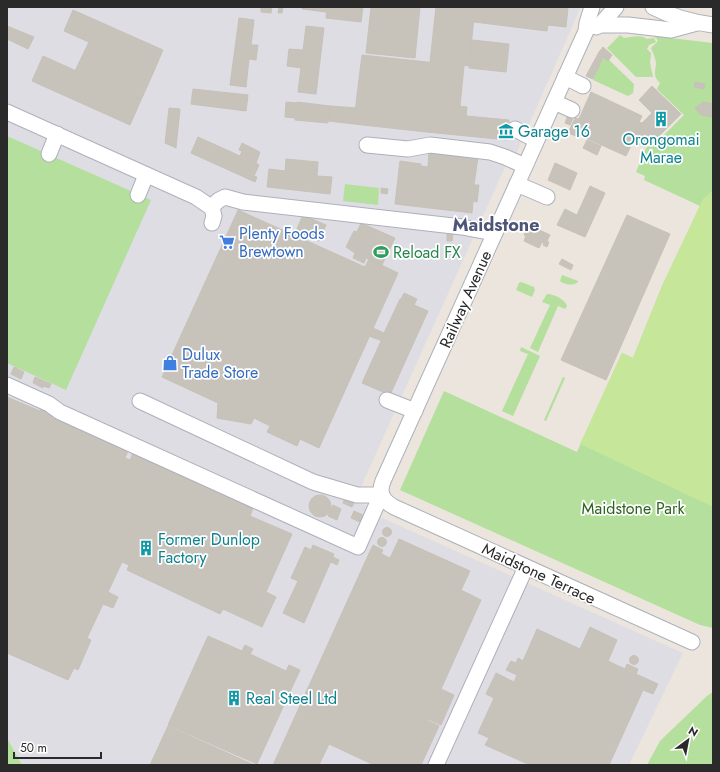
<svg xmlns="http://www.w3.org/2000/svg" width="720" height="772" viewBox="0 0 720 772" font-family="Jost,sans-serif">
  <rect width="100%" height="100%" fill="#ebe5dd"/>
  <polygon fill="#dfdde4" points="7,7 580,7 576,18 516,154 505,167 360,489 360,497 364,504 371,513 683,653 629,765 22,765 7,738"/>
  <g fill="#b4df9c">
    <path d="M620,35L624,38C632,37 640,34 647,39L654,38L656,42L649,45L647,49L651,53L650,63L653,77H636L607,48Z"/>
    <path d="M653,36L713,43V628L700,625L400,490L444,391L577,452L622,353L633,358L662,286L700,206L644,180L645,176L636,172L646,148L660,139L684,115L657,89L660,83C653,76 655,72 656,64C656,59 653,53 651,48L658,41L656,38Z"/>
    <polygon points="603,57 609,60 634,84 633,93 628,96 593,80"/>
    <polygon points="7,136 151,200 66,390 7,363"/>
    <polygon points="345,184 379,188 378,205 343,201"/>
    <path d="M562,275L578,281V282C573,286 564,285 560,281Z"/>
    <polygon points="521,282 534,287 535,290 532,297 516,290 519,283"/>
    <path d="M547,294C554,294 565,299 567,306L565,309L558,306L538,352L530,348L550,305L542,302Z"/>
    <polygon points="521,347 540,356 513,416 502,411 528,354 520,351"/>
    <polygon points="563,377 565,378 546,421 544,420"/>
    <polygon points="713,692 713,765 647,765 660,741 707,696"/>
    <polygon points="7,738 22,765 7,765"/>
  </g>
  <polygon fill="#c6e699" points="713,190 713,507 580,444 622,353 633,358 662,286 703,199"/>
  <g fill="#c7c3bb" stroke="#c7c1b7">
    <polygon points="261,7 272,7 271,13 261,12"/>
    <polygon points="279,7 283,7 282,13 278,13"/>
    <polygon points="302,7 327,7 326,12 302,9"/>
    <polygon points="327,7 363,7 361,22 326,18"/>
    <polygon points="371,7 420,7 415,58 366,53"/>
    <polygon points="436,7 475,7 469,66 430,62"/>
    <polygon points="475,7 550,7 547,31 474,22"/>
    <polygon points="550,7 568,7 566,27 548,25"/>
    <polygon points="73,10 163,50 154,71 64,31"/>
    <polygon points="239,18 254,20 251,45 258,45 256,60 249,59 246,87 230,85"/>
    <polygon points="7,26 34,37 28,49 7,39"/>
    <polygon points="306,26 324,28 316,94 298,92"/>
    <polygon points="472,40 509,44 506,72 469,68"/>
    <polygon points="89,42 154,71 141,100 75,71"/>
    <polygon points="603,47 612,55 608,61 603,57 593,79 586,76 599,52"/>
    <polygon points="289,49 303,50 301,68 287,66"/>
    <polygon points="362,55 464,66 460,106 357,95"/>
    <polygon points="43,56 141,100 130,125 32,81"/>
    <polygon points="695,82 705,84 704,89 694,87"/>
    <polygon points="652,86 681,114 659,136 658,136 649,145 648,144 645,147 634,141 642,123 652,113 639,100"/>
    <polygon points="193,89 248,95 246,111 191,104"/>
    <polygon points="591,92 642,116 639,122 642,123 626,156 577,134 576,136 568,133 575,118 579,119"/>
    <polygon points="357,95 420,102 417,131 354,124"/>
    <polygon points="286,102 297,103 297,102 330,106 328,123 295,120 295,118 285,117"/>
    <polygon points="420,102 467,107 466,116 509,120 507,140 417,131"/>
    <polygon points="703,102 713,104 713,117 702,115 707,110"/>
    <polygon points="703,102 706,109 701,115 695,108"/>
    <polygon points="330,106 356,108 354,124 329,121"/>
    <polygon points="169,108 180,109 176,148 165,143"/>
    <polygon points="568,115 573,118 570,125 565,123"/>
    <polygon points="198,137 240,156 242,151 239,150 242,143 260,152 256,163 259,165 254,176 257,177 255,182 191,153"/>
    <polygon points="587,140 601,146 597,155 583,148"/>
    <polygon points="429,151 478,157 474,185 479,185 477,202 473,201 472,213 395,204 400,161 421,164 421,166 428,167"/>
    <polygon points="286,159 318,162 317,176 332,177 330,194 267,187 269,169 285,171"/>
    <polygon points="555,163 577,173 570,190 548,180"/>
    <polygon points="590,186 605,193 585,237 557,225 565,209 577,215"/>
    <polygon points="381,188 388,189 387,194 381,193"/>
    <polygon points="238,210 365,267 369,259 398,273 319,448 300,439 297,446 267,432 270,426 254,418 251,424 217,418 218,403 162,377"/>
    <polygon points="303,215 326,225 319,241 296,231"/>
    <polygon points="627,215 670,234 606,380 561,360"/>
    <polygon points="361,223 395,238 382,265 366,258 364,263 353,258 355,253 346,247 354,231 357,232"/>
    <polygon points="531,226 550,235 547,241 549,242 547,247 543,245 544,243 542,242 539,248 524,241 526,236 524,235 527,230 529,231"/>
    <polygon points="447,234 453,234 452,241 447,241"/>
    <polygon points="562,259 573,265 571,270 559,264"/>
    <polygon points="404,293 417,299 414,305 428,311 390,395 362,383 381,341 382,341 386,334 384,333 400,299 401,299"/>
    <polygon points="373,328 386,334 382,341 369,336"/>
    <polygon points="14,367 24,372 21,379 11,374"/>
    <polygon points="35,377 51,384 49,388 43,386 43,388 33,383"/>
    <polygon points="7,397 40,411 41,409 48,413 48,414 128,451 125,458 130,460 133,453 225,495 226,492 245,501 244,504 253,508 250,516 292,534 266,592 276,597 262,627 223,609 220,614 127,570 129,565 122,562 108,592 118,597 113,608 103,604 87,638 91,640 78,670 74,668 68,680 7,653"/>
    <circle cx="320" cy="506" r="11"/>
    <polygon points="346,496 355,500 352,507 343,503"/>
    <polygon points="333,505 341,509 337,520 328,516"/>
    <polygon points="354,511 363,515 360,522 351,518"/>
    <circle cx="387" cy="532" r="4.5"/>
    <circle cx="382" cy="542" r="4.5"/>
    <polygon points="399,539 470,571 461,590 481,600 441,689 454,695 441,725 428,719 427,720 439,726 421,765 374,765 329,744 319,765 273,765 371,549 390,558"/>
    <polygon points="313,545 334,554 304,623 283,613 298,581 291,578 305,547 311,550"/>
    <polygon points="373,545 383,550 381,554 371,550"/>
    <polygon points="333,557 339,560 337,565 331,562"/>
    <polygon points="590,627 617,640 608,661 625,669 627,664 638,669 636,674 658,684 653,694 643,690 609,765 530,765 485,745 489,738 478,733 494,698 486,694 496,673 514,682 517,675 506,670 511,661 516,663 518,658 523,661 537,629 580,649"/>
    <polygon points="208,636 242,651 245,645 253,649 250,654 286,671 289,665 300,670 257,764 168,725"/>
    <circle cx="634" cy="660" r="4.5"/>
    <polygon points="168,726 254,765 150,765"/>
  </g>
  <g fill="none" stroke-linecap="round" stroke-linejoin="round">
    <g stroke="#adb0ba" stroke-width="17">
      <g id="minor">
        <path d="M592,7L587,23L586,31L383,481C378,493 383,501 394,507L692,642"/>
        <path d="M653,7C672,17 691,22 713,25"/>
        <polyline points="600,25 628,25 671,30 697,23"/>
        <polyline points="596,27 600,25 616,7"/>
        <polyline points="565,77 583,86"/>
        <polyline points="554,102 572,110"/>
        <polyline points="7,112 196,197 212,208 214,216 212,223"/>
        <polyline points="515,129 536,140"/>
        <polyline points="367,145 408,149 430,145 490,152 505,157 525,166"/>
        <polyline points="49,154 57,134"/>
        <polyline points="517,184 547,197"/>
        <polyline points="138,195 146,175"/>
        <polyline points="211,207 219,200 225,197 243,202 462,227 483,231 496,230"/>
        <polyline points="7,385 49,404 60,412 358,547 381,495 357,495 313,482 140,401"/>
        <polyline points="387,400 415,411"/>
        <polyline points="436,765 526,567"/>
      </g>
    </g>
    <use href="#minor" stroke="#fff" stroke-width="15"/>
  </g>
  <defs>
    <g id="building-bare" transform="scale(1.2)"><path d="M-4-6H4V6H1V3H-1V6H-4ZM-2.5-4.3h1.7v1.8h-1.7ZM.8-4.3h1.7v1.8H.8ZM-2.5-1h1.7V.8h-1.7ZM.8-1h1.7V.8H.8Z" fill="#0f9aa8" stroke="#fff" stroke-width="2.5" paint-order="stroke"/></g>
    <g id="museum-bare" transform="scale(1.2)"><path d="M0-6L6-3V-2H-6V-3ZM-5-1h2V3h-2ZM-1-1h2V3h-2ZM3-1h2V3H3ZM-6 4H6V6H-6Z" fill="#0f9aa8" stroke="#fff" stroke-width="2.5" paint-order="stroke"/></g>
    <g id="supermarket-bare" transform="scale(1.2)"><path d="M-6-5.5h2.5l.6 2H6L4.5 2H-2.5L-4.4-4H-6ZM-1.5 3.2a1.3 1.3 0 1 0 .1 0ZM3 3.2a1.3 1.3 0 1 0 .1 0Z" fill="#3f7fe0" stroke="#fff" stroke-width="2.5" paint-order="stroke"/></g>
    <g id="stadium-bare" transform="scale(1.2)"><path d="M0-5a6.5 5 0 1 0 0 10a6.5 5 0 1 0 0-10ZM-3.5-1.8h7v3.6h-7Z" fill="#2e9e5b" stroke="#fff" stroke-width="2.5" paint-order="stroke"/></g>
    <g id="shop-bare" transform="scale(1.2)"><path d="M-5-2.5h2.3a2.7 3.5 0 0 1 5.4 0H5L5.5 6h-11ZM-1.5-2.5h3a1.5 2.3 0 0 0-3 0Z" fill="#3f7fe0" stroke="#fff" stroke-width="2.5" paint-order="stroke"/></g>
  </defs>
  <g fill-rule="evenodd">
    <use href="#building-bare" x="661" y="119"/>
    <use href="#museum-bare" x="506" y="131"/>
    <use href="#supermarket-bare" x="227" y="242"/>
    <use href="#stadium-bare" x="381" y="252"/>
    <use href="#shop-bare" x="170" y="363"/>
    <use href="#building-bare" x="146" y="548"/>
    <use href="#building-bare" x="234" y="698"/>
  </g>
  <g text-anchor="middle" stroke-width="3.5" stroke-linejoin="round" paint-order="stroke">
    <g font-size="16" fill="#0d838f" stroke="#fff" text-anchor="start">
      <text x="518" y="137">Garage 16</text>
      <text x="661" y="145" text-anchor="middle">Orongomai<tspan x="661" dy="18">Marae</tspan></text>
      <text x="158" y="545">Former Dunlop<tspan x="158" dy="18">Factory</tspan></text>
      <text x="246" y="704">Real Steel Ltd</text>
    </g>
    <g font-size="16" fill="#366cbe" stroke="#fff" text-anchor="start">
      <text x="239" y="239">Plenty Foods<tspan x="239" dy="18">Brewtown</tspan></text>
      <text x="182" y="360">Dulux<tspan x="182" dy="18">Trade Store</tspan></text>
    </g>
    <g font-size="16" fill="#27864d" stroke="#fff" text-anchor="start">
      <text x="393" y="258">Reload FX</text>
    </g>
    <g font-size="16" fill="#2a2a2a" stroke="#fff">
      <text transform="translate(465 299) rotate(-66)" y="6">Railway Avenue</text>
      <text transform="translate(539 573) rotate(25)" y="6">Maidstone Terrace</text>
    </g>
    <g font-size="16" fill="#2e631e" stroke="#fff">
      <text x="633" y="514">Maidstone Park</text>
    </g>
    <g font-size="18" font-weight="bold" fill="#4d5678" stroke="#fff">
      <text x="496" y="231">Maidstone</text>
    </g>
  </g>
  <rect width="720" height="772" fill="none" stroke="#2a2a2a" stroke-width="16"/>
  <g transform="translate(688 740) rotate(32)" stroke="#ffffff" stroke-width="3" paint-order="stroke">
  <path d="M0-3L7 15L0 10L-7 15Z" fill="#2a2a2a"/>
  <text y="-6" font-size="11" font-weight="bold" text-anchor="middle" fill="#2a2a2a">N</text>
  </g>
  <path d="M14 752v6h87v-6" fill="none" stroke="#2a2a2a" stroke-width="2"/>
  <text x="20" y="752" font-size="12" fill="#2a2a2a" stroke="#ffffff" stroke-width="3" paint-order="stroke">50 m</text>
</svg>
